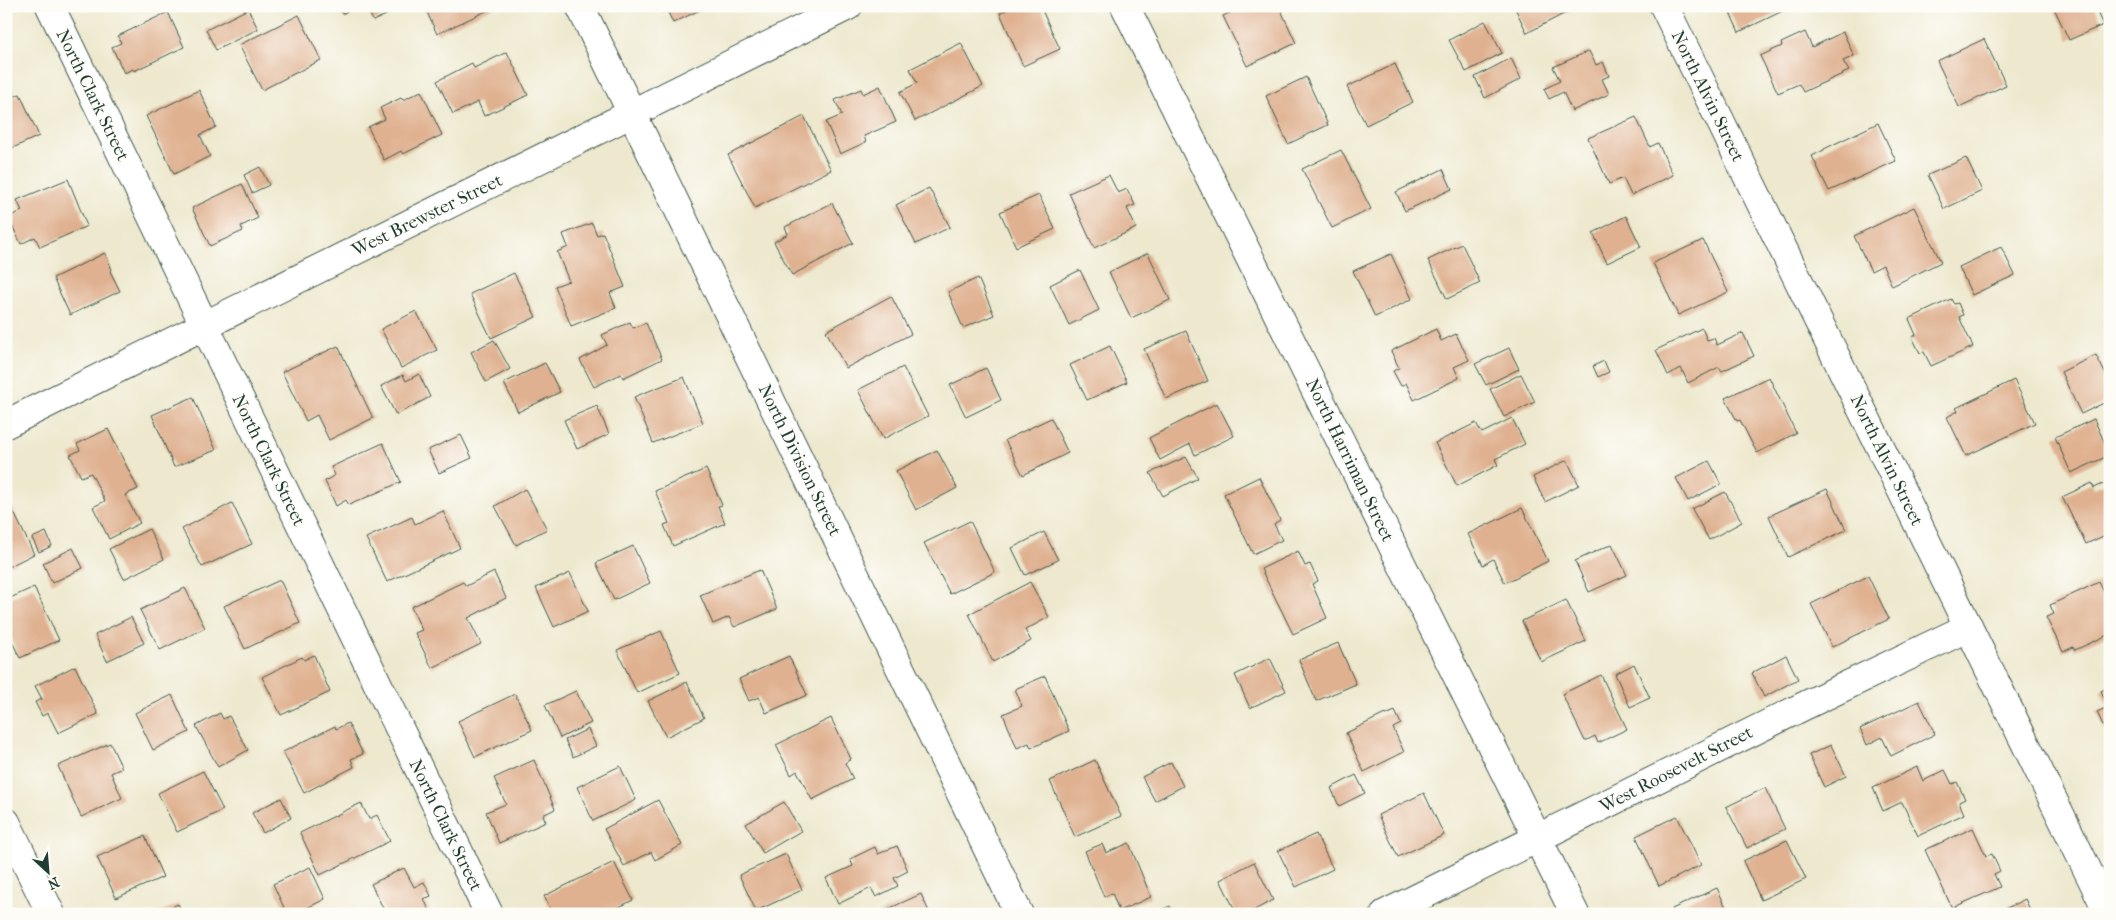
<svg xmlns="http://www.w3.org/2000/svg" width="2116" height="920" viewBox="0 0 2116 920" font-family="'IM FELL French Canon',serif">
  <rect width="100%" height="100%" fill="#fdfcf7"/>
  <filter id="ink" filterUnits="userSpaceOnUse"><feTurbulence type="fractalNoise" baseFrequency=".02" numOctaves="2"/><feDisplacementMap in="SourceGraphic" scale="10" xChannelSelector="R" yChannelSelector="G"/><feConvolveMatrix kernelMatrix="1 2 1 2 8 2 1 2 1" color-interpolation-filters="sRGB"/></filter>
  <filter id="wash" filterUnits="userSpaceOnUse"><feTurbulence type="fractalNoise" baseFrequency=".0096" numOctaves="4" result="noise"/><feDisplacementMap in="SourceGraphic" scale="20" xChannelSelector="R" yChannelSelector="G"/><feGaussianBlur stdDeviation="1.12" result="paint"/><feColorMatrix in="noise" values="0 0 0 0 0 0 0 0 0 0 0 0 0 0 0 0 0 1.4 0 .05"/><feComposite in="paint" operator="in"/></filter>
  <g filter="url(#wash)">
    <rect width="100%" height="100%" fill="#ede8ce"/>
    <g id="blocks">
      <g fill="#dfb190">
        <polygon points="338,6 358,6 342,14"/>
        <polygon points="366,6 405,6 373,21"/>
        <polygon points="424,6 497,6 437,34"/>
        <polygon points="659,6 708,6 673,23 667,10 662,12"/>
        <polygon points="1014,6 1040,6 1060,49 1023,66 1000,13"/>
        <polygon points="1233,6 1279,6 1296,43 1247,66 1223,16 1235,10"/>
        <polygon points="1514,6 1579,6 1527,33"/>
        <polygon points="1727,6 1793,6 1739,32"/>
        <polygon points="2053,6 2094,6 2103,25 2069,40"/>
        <polygon points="248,9 258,29 216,50 206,30"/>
        <polygon points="168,12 184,47 134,71 133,69 124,73 112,47 121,43 118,36"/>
        <polygon points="299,15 321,60 262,90 239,45"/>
        <polygon points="1485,21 1502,53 1466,72 1449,40"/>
        <polygon points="1805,32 1812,47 1843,32 1854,56 1843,61 1849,71 1803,92 1799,84 1778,93 1760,56 1782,46 1781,43"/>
        <polygon points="1984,39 2006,85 1959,107 1937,61"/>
        <polygon points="961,43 983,86 915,121 900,92 917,83 910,69"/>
        <polygon points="1589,51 1596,65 1603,62 1609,76 1602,79 1609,94 1572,111 1563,92 1549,99 1544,89 1560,81 1553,67"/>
        <polygon points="507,52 528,95 484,116 478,102 453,114 437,81 472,63 474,68"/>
        <polygon points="1511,58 1521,79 1485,98 1475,77"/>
        <polygon points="1395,64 1413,102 1366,125 1347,87"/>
        <polygon points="1306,77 1328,125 1288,144 1266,96"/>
        <polygon points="11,86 15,96 20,94 39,136 6,151 6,89"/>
        <polygon points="880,86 896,122 864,136 866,142 840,154 826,122 842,115 835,100 861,89 863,94"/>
        <polygon points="199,90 216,127 200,135 210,156 174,174 146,116"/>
        <polygon points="421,91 442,135 403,154 401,151 384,160 368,127 385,119 380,108 401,98 403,100"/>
        <polygon points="804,116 831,170 755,208 728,155"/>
        <polygon points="1636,117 1650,147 1658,143 1673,175 1631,195 1623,178 1609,184 1588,138"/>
        <polygon points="1878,123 1896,161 1829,191 1812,156 1824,150 1824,149"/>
        <polygon points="1341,150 1371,209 1332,228 1302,169"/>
        <polygon points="1966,158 1982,191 1944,209 1928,175"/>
        <polygon points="260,167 269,185 252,193 244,175"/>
        <polygon points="1443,169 1452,189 1405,211 1396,192"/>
        <polygon points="1109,175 1118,193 1127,189 1135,205 1127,208 1136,228 1094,248 1069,193"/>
        <polygon points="68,179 87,226 40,247 35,237 21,244 8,217 22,211 17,200"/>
        <polygon points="242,184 258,218 241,226 243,231 210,246 192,208"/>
        <polygon points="929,188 950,227 916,244 896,205"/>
        <polygon points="1039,195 1055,229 1016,247 1000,212"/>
        <polygon points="832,203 853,243 792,275 774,242 788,234 785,227"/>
        <polygon points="1914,207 1941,262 1892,286 1883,265 1871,271 1854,236"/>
        <polygon points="1626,216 1641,247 1607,263 1593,233"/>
        <polygon points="592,223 597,235 603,233 625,287 610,293 616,308 571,326 555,286 569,281 557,252 568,247 563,234"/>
        <polygon points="1703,240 1728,292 1678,315 1653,263"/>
        <polygon points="1462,244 1480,283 1447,299 1428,260"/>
        <polygon points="2001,247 2015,275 1972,295 1959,267"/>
        <polygon points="105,253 112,270 110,271 120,291 70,315 53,278"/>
        <polygon points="1148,253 1170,300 1131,318 1109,272"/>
        <polygon points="1391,254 1412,299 1375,317 1353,271"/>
        <polygon points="1080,270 1099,310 1069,325 1050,285"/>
        <polygon points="514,273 536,317 491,338 470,294"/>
        <polygon points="978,278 994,315 963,328 948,292"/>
        <polygon points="891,296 911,334 846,368 826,331"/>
        <polygon points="1951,299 1954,304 1958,303 1963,315 1959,317 1973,347 1931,366 1924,352 1920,353 1912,337 1916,335 1909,319"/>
        <polygon points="416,311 437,350 401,368 381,329"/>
        <polygon points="630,322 633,328 646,323 662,359 623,378 621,374 594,387 580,360 607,345 602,335"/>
        <polygon points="1702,328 1707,340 1714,338 1717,345 1743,333 1754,356 1722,371 1719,367 1688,383 1681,368 1668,375 1656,350"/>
        <polygon points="1436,329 1441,341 1456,334 1469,360 1454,367 1459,378 1414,400 1406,383 1401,386 1393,371 1399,368 1391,351"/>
        <polygon points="1186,331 1208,381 1166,399 1144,349"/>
        <polygon points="494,340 510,369 486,382 471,352"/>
        <polygon points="338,346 373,418 329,440 317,415 306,421 282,372"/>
        <polygon points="1110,346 1127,382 1087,400 1070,365"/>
        <polygon points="1509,348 1519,369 1486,385 1475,364"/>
        <polygon points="2096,355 2110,383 2110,400 2081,414 2061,372"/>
        <polygon points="1604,361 1609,372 1598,377 1593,366"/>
        <polygon points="545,363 560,392 518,412 504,383"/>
        <polygon points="903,367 928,416 883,439 858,390"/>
        <polygon points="986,368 1001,400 966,417 950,385"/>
        <polygon points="419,374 430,397 396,415 381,386 403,375 406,381"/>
        <polygon points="1521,374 1535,402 1504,417 1490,389"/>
        <polygon points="684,377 703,423 653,443 634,397"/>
        <polygon points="1769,377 1796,433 1757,453 1740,420 1737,421 1725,398"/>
        <polygon points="2014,380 2035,423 1966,456 1947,417 1958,411 1956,408"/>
        <polygon points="193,397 216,450 174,467 152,415"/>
        <polygon points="1217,403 1234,436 1195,455 1190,444 1160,460 1149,438"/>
        <polygon points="597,406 609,434 577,449 564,420"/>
        <polygon points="1051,418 1068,453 1023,475 1005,440"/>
        <polygon points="1512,418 1525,444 1495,459 1498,465 1457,486 1435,443 1476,423 1482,433"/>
        <polygon points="2094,419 2110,455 2071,473 2055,437"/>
        <polygon points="108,429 138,489 125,495 140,523 109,539 93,507 105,501 91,473 81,477 70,455 80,450 77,444"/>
        <polygon points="461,435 472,458 439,473 428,450"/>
        <polygon points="383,443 401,482 349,505 346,500 336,506 325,481 335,475 331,467"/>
        <polygon points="937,450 957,488 916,510 896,471"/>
        <polygon points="1186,457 1198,478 1163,496 1150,473"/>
        <polygon points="1567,460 1579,485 1545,502 1533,477"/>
        <polygon points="1709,461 1721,484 1688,501 1676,478"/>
        <polygon points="706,469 722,505 718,506 725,523 673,546 664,525 669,523 655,491"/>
        <polygon points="1259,477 1280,520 1274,524 1282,540 1253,554 1224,494"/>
        <polygon points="2110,481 2110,533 2086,544 2062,497 2092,483 2094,488"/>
        <polygon points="525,489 547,529 516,545 495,506"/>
        <polygon points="1827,489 1846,530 1788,557 1769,516"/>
        <polygon points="1725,492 1742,522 1709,540 1692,509"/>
        <polygon points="8,500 34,554 6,568 6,501"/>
        <polygon points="232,503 252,544 202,567 182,529"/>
        <polygon points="1522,508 1548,561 1505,583 1493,559 1483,565 1468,534"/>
        <polygon points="443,511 460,548 387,582 366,538 412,517 415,524"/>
        <polygon points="970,521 995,572 950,594 924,543"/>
        <polygon points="149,529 164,559 124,579 109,549"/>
        <polygon points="46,532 52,546 39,552 32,538"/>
        <polygon points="1044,532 1058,560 1025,575 1012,548"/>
        <polygon points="1612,544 1627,575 1589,592 1575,561"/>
        <polygon points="633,546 650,583 614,600 596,563"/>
        <polygon points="73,548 83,568 52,583 43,563"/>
        <polygon points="1298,551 1305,566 1310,564 1318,581 1312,584 1327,618 1293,634 1261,569"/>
        <polygon points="760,570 777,609 734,627 729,617 713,624 700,595"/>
        <polygon points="494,572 506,598 468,618 481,644 432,668 415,633 422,630 411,607 463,582 466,586"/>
        <polygon points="570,573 588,611 554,627 536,588"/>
        <polygon points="1868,576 1889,619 1832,647 1811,604"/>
        <polygon points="280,580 300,623 245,649 224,606"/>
        <polygon points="1030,582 1049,617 1025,630 1031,641 993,662 969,614"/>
        <polygon points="2099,582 2110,605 2110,634 2075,650 2073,647 2063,652 2046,617 2054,614 2050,605"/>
        <polygon points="34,587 59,640 20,658 6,629 6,600"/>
        <polygon points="185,588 205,628 160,650 140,610"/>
        <polygon points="1566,600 1586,641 1541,662 1522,621"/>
        <polygon points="131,617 144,643 107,661 95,635"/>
        <polygon points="661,631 680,673 637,693 617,650"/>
        <polygon points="1338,643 1356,684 1316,701 1299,660"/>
        <polygon points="314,655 330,692 281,715 262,677 302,657 304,660"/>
        <polygon points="1786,655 1798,679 1764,697 1752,673"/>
        <polygon points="789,656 807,695 766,713 759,697 749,701 739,679"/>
        <polygon points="1270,658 1286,691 1250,708 1235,675"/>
        <polygon points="1634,664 1650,698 1630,707 1615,674"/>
        <polygon points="75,666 98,714 58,733 48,713 42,716 35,702 42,699 35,686"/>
        <polygon points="1601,675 1627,729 1598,743 1595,736 1585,741 1562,694"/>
        <polygon points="1045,676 1069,731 1031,748 1029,743 1017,748 1003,714 1022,706 1015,689"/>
        <polygon points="687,682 704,718 666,737 648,701"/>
        <polygon points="2110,686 2110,731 2106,732 2097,712 2108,707 2101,691"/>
        <polygon points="576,691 591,723 560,738 545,705"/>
        <polygon points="515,694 532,730 475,757 458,721"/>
        <polygon points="172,695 189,732 153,750 135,713"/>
        <polygon points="1919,701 1935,734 1891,756 1882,737 1867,745 1860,729"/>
        <polygon points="1395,711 1401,724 1393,728 1404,752 1364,772 1346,733 1385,714 1386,715"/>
        <polygon points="220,713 223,719 229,716 248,750 218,767 196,726"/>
        <polygon points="831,718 851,759 845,763 853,779 812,800 797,771 791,775 776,745"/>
        <polygon points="348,723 363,754 351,759 354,767 304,793 283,752 335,726 336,729"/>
        <polygon points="588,729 596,746 573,757 565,740"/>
        <polygon points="110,743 122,768 111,773 122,798 81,817 58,766"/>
        <polygon points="1831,745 1846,776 1824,787 1809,755"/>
        <polygon points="534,760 555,809 543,815 546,822 499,843 486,812 506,804 494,778"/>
        <polygon points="1095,760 1121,816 1075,837 1050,781"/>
        <polygon points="1171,762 1183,786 1155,801 1142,777"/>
        <polygon points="620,766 636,800 593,821 577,787"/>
        <polygon points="1917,767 1923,781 1945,770 1952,784 1957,782 1965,799 1959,802 1964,814 1918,836 1902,802 1883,811 1873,788"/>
        <polygon points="203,771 223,810 177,832 158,793"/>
        <polygon points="1356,775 1365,793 1339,806 1331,788"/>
        <polygon points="1765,788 1785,829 1747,848 1726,807"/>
        <polygon points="1424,793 1444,835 1398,857 1378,815"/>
        <polygon points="281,798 291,818 263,833 252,813"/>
        <polygon points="658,800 682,845 655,860 651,852 624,866 604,829"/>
        <polygon points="784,802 801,831 763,853 746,824"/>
        <polygon points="361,803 369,819 377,815 390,841 320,875 300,833"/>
        <polygon points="1677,816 1701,865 1659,886 1636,836"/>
        <polygon points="1973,828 1986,856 1992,854 2000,871 1994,874 2000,887 1952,908 1925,850"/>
        <polygon points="1316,834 1333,869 1296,887 1278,851"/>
        <polygon points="145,836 163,877 116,898 97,857"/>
        <polygon points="1787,840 1806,879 1761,900 1743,861"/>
        <polygon points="1129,843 1151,897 1119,911 1112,893 1104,897 1085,851 1102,844 1106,853"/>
        <polygon points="897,846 908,871 894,878 898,886 876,897 871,888 838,904 826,878 853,866 850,859 875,847 878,854"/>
        <polygon points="786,854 802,890 756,911 739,875"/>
        <polygon points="614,862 633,900 606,914 553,914 544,896"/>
        <polygon points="1254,862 1273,900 1247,914 1237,914 1220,880"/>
        <polygon points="310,867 325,899 295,914 287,914 273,884"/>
        <polygon points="404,868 414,887 424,882 431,896 424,899 431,914 386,914 371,884"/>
        <polygon points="1717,888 1729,914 1675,914 1672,909"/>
        <polygon points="921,894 930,914 877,914"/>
        <polygon points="2025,899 2032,914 1995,914"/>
        <polygon points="178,904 183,914 156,914"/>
        <polygon points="1170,906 1174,914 1154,914"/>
      </g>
    </g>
  </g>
  <g filter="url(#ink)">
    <use href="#blocks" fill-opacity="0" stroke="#3e574b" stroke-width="1"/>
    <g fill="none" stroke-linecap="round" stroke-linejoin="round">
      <g stroke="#3e574b" stroke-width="30">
        <g id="street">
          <polyline points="50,6 489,914"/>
          <polyline points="1125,6 1575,914"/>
          <polyline points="1664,6 2109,914"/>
          <polyline points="6,424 848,6"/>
          <polyline points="6,822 51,914"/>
          <polyline points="1385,914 1806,705 1969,627"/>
        </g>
      </g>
      <g stroke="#3e574b" stroke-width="30">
        <polyline id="secondary" points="580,6 1019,914"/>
      </g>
      <use href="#street" stroke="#fff" stroke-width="28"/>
      <use href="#secondary" stroke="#fff" stroke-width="28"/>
    </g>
  </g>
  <g text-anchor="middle" stroke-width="4" stroke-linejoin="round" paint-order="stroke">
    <g font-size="18" fill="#1f3d34" stroke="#fdfcf7">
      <text transform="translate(93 95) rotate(64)" y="6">North Clark Street</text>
      <text transform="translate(1708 96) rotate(64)" y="6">North Alvin Street</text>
      <text transform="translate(427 215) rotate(-26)" y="6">West Brewster Street</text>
      <text transform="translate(269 460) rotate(64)" y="6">North Clark Street</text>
      <text transform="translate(800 460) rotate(64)" y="6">North Division Street</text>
      <text transform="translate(1350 460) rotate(64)" y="6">North Harriman Street</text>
      <text transform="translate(1887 460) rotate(64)" y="6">North Alvin Street</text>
      <text transform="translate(1676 769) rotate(-27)" y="6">West Roosevelt Street</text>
      <text transform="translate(446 825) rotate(64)" y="6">North Clark Street</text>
    </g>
  </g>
  <rect width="2116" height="920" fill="none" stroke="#fdfcf7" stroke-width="25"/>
  <g transform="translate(48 872) rotate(154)" stroke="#fdfcf7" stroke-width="4" paint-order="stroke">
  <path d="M0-4L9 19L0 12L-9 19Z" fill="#1f3d34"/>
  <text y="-8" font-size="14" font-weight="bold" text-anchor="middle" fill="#1f3d34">N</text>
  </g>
</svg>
